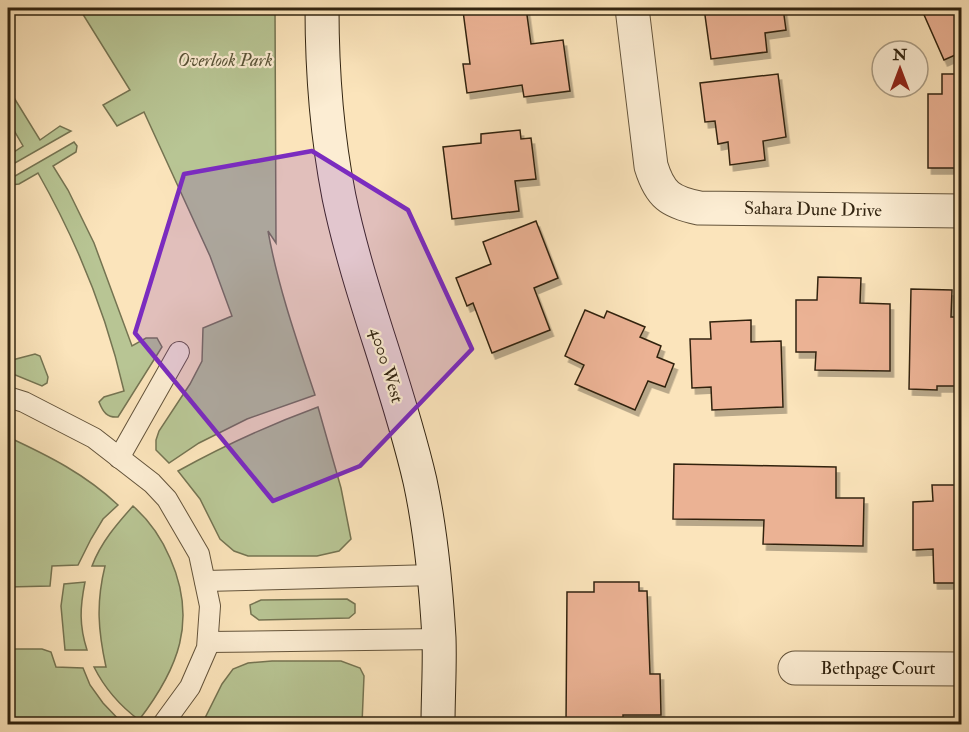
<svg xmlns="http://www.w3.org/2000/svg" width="969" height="732" viewBox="0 0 969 732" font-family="'IM FELL Double Pica',serif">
  <defs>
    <filter id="shadow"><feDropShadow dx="3.5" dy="6" stdDeviation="0" flood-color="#0004"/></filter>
  </defs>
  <rect width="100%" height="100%" fill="#fbe4bb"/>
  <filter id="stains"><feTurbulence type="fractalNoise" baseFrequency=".00333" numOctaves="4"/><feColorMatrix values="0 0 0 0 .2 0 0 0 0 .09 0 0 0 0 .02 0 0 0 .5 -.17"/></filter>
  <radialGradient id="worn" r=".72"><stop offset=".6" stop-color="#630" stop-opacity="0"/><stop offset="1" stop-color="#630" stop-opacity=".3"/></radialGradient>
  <g fill="#b8c594" stroke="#757452" stroke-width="1.5">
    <path d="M79,8H275L276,243L268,231C278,287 297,341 315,395L247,419L199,443L169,463L156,450V440L159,431L190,384L202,361L203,328L232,316L210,256L144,112L117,126L103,105L130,90Z"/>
    <polygon points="8,88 40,140 60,126 71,131 8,167 8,156 23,146 8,120"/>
    <path d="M74,142L77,146L76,152L53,166L68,190L94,243L132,346L146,338H157L162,347L118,417C107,418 103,412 99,402L104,397L124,391C107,316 76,240 38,173L19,184L11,185L8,180Z"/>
    <polygon points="8,349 12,360 35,354 40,356 48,377 47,383 42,386 8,372"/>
    <path d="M318,407L341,488L351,539L339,551L317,556H248L234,551L220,539L200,499L178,471C223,446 269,425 318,407Z"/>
    <path d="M8,437C49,456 85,474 118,505L103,519L91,539L78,565L52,566L50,586L8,587Z"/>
    <path d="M133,506C150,521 161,537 170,558C198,621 178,669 139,720C119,705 105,689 94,667H106C98,630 96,603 105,566H92C101,542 117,524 133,506Z"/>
    <path d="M85,582C80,607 79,625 87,650H65L61,606L64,584Z"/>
    <polygon points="347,599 355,604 355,613 349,618 259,620 251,614 250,605 261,600"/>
    <polygon points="8,649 42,649 51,652 56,667 83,668 90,685 103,703 123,724 8,724"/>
    <polygon points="272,661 341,661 360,668 364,676 362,724 202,724 222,684 233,669 248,663"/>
  </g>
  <g fill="#ebb294" stroke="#322410" stroke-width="1.5" filter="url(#shadow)">
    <polygon points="490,8 526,8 531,44 563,40 570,91 524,97 522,85 467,93 463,64 470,64 463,11"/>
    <polygon points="704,8 783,8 786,30 765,33 767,52 711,59"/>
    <polygon points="921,8 962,8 962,52 944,60"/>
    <polygon points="778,74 786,137 763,141 765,160 730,165 728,142 718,144 715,121 705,122 700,83"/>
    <polygon points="942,74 962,74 962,168 928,168 928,94 942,94"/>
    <polygon points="520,130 521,139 531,138 536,179 515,181 519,211 452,219 443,147 481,143 481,134"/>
    <polygon points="536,221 558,278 534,288 550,330 492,353 473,303 467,306 456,278 491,264 483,242"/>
    <polygon points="818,277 861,278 860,303 890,304 890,371 815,370 816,352 796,352 796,300 817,300"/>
    <polygon points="911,289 952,290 951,317 962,317 962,386 937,386 937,390 909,389"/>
    <polygon points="585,310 604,318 607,311 645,327 640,337 661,346 657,357 674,364 665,387 648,381 635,410 575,384 584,365 565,356"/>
    <polygon points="751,320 751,342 781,341 783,407 712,410 711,387 692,388 690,339 711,339 710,322"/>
    <polygon points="674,464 836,467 836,498 864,498 863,546 763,544 764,520 673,519"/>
    <polygon points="932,485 959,485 959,498 962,498 962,583 934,583 933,549 913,550 913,502 933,501"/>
    <polygon points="594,582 639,582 639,591 647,591 650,674 660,674 661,715 623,715 623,724 566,724 567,592 594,592"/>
  </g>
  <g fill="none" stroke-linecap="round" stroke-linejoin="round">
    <g stroke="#64543b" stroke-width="22">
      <g id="lane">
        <polyline points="8,397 24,402 94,438 152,483 167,499 199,554 210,606 207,648 190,687 163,724"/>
        <polyline points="119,458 179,352"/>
        <polyline points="205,581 434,575"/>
        <polyline points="208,642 439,639"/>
      </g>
    </g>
    <g stroke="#64543b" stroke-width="35">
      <g id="street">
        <path d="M632,8L651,166C660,195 670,202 699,208L962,211"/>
        <polyline points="795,668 962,669"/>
      </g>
    </g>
    <g stroke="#322410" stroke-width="35">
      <path id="secondary" d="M322,8C322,70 327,136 339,197C359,293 398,385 420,481C431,532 436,586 439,638C440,667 438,696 438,724"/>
    </g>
    <use href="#lane" stroke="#fcedd3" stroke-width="20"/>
    <use href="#street" stroke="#fcedd3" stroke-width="33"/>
    <use href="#secondary" stroke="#fcedd3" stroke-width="33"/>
  </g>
  <path fill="#7b2cbf" fill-opacity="0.2" stroke="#7b2cbf" stroke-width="4.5" stroke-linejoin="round" d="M312,151L408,210L472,349L360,466L273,501L135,333L184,174Z"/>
  <g text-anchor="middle" stroke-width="4.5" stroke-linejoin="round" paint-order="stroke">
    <g font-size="18" font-style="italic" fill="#5a5438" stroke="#fcedd3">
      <text x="225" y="66">Overlook Park</text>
    </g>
    <g font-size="18" fill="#322410" stroke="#fcedd3">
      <text transform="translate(813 209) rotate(1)" y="6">Sahara Dune Drive</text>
      <text transform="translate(387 365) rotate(73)" y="6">4000 West</text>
      <text x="878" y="674">Bethpage Court</text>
    </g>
  </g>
  <rect width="969" height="732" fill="none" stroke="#fbe4bb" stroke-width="30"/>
  <rect x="9" y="9" width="951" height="714" fill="none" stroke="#322410" stroke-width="3"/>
  <rect x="15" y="15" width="939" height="702" fill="none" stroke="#322410" stroke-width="1.5"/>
  <g transform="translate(900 69)"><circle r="28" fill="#fcedd3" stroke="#ab9d85" stroke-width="1.5"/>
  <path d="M0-4.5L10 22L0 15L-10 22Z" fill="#8f2418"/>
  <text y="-9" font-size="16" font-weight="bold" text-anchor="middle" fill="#322410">N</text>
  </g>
  <rect width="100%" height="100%" filter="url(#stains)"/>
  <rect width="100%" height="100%" fill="url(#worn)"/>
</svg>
